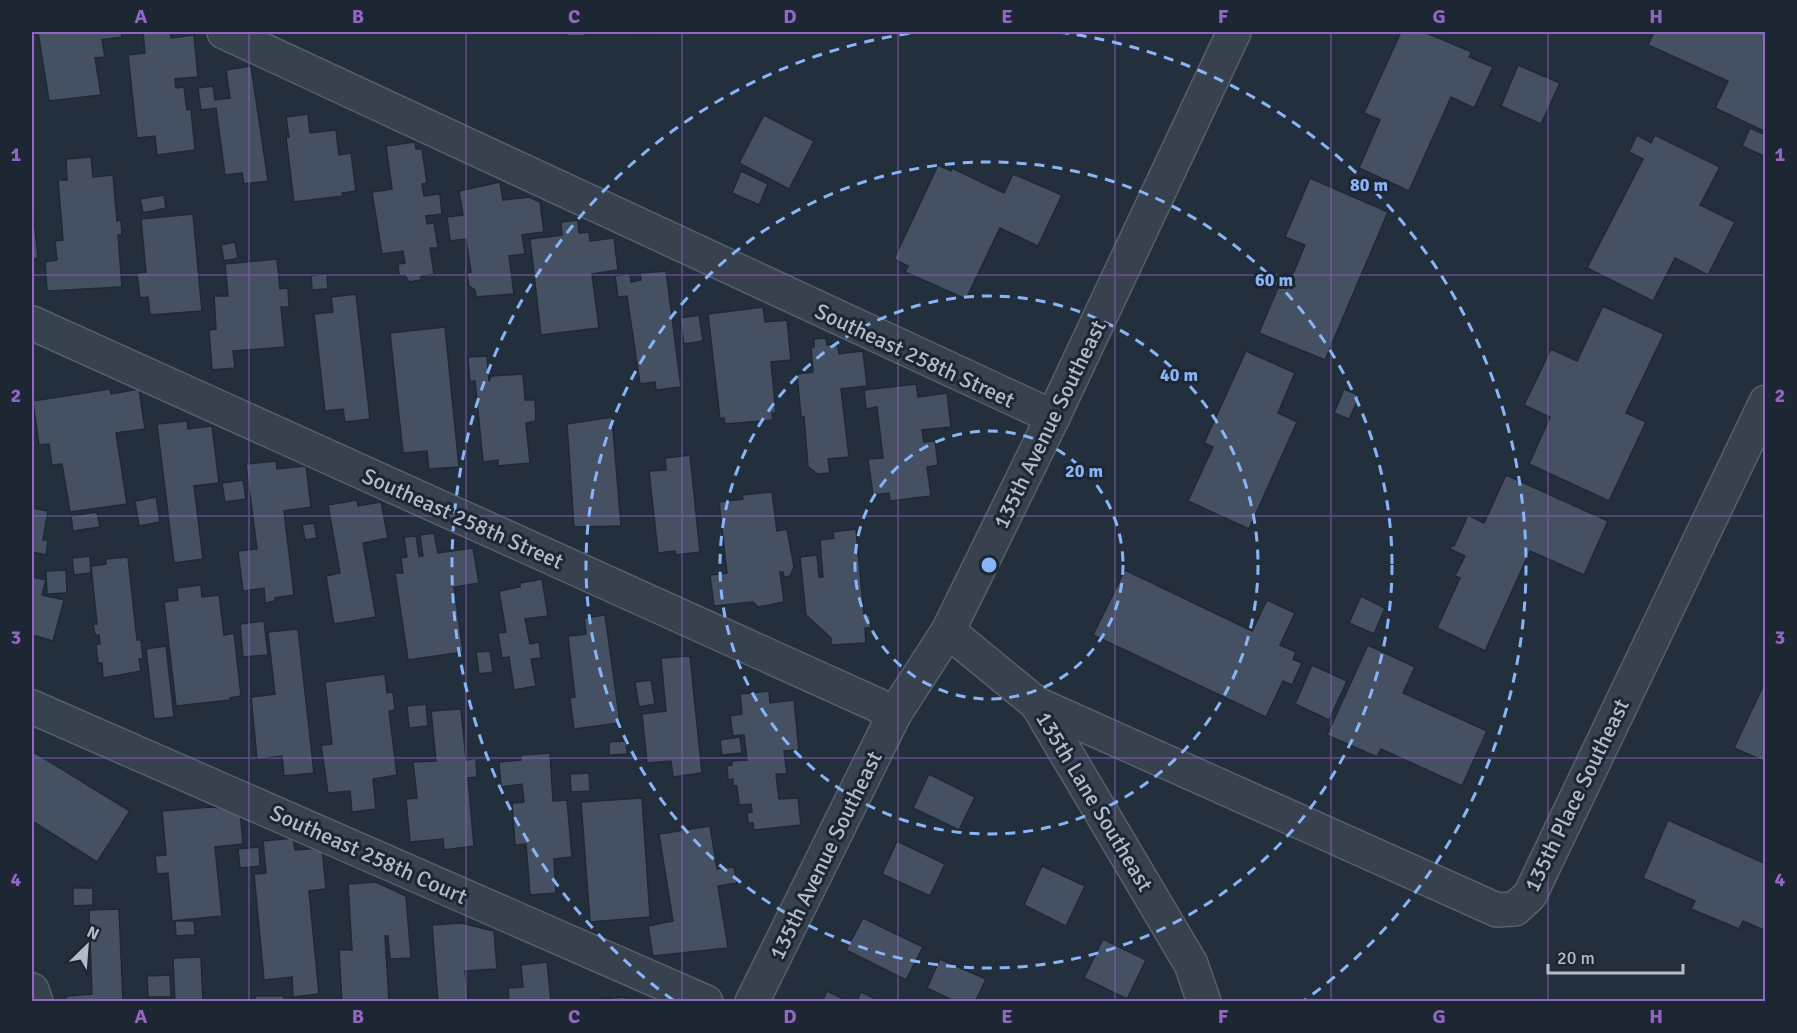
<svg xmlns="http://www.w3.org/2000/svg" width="1797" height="1033" viewBox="0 0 1797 1033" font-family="Signika,sans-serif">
  <rect width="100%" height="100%" fill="#242f3e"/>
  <g fill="#455162" stroke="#1f2835" stroke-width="1.5">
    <polygon points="38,32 121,32 122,37 102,40 105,57 95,58 101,95 49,101"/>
    <polygon points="143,32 170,32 171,38 194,35 198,77 175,79 176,88 184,87 187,110 191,109 195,150 157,155 155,136 137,138 128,55 145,53"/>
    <rect x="567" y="32" width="18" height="4"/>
    <rect x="633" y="32" width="18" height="2"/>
    <polygon points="1401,32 1424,32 1472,52 1469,57 1493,67 1474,108 1451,97 1409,191 1359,168 1380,120 1364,113"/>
    <polygon points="1654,32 1766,32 1766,132 1715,108 1728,81 1648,45"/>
    <polygon points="1518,65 1560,83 1541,124 1501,106"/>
    <polygon points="251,66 268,181 244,184 242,173 225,175 216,108 201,110 198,88 213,86 215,100 230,98 226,70"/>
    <polygon points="308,114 310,133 336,130 339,155 351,153 356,191 342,193 343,196 294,202 286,137 289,137 286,117"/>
    <polygon points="764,115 814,141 789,189 739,163"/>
    <polygon points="1750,128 1766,135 1766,157 1742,146"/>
    <polygon points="1637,135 1651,143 1655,135 1720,167 1700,205 1735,222 1708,275 1675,258 1653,301 1587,268 1643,159 1629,152"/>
    <polygon points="415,142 416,149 422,149 427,183 422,184 424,196 440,194 442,214 426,216 427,224 434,223 438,248 430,248 434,274 421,276 421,280 409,282 405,275 399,276 398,264 405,263 403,251 382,254 372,192 392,189 386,146"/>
    <polygon points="91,157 93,177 113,175 117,221 121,220 122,235 118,235 122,287 47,291 45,262 57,260 55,241 63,240 58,180 67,180 66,159"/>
    <polygon points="938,165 951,171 952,168 1004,193 1013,174 1062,195 1038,246 1000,228 966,299 905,272 908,266 894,259"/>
    <polygon points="741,171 768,184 759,205 732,193"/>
    <polygon points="1310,178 1388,212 1325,360 1259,333 1284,273 1292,276 1305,245 1285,237"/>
    <polygon points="500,182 503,200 529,197 540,202 544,232 522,235 525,254 509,256 514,294 476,297 475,290 469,286 467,273 471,272 466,239 450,241 447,217 463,215 459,191"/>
    <polygon points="164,195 166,208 143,213 140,199"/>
    <polygon points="32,199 38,258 32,259"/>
    <polygon points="193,214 202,311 150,315 148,297 140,298 137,273 146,272 141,219"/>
    <polygon points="578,220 579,233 589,232 590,241 614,238 618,270 592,274 599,328 541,335 530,239 562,235 561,222"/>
    <polygon points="235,242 238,258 224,261 221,245"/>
    <polygon points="277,259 280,289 288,288 289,307 281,307 285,347 233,351 235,368 212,370 209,330 216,329 214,296 228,296 225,264"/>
    <polygon points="666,271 681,387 656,390 655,382 640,384 627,296 618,297 615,276 630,274 631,282 641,280 640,273"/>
    <polygon points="327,274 328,289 312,290 311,276"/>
    <polygon points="356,294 370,419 345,422 343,409 325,411 314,314 333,312 331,297"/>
    <polygon points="1603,306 1664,334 1626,413 1646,422 1609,501 1529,464 1550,417 1524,405 1551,349 1577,361"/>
    <polygon points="763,307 765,322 787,320 791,360 771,362 776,413 772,413 773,420 725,424 724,418 720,419 708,314"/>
    <polygon points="699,315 703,341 684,344 680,318"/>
    <polygon points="445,327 459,467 429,469 427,451 403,453 390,333"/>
    <polygon points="826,338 827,345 837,343 839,354 863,351 867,386 841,389 849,457 828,459 830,473 818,474 808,467 804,417 801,417 797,374 813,372 811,347 814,347 814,339"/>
    <polygon points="1246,351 1295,373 1278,413 1297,422 1249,529 1188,501 1213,447 1204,443"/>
    <polygon points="487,356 489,381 491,376 523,374 525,400 535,400 536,421 526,423 530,463 498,466 498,460 483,462 475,381 470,382 468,357"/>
    <polygon points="916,384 918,397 947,393 951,427 922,430 924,442 935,441 938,465 927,467 931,496 890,501 889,493 873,495 868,459 883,458 877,407 866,409 864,390"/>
    <polygon points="110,389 111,394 139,389 145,429 116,433 127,504 70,512 62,464 52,465 49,444 39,445 33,401"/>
    <polygon points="1344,389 1360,396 1349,419 1334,413"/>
    <polygon points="612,417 621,526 574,527 567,424"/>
    <polygon points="187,421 188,429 212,426 219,483 194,486 203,559 174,563 157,424"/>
    <polygon points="690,455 700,552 676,555 675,551 658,553 649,471 666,470 665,458"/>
    <polygon points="276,461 277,469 306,466 311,507 284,511 294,595 275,598 275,601 265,603 264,588 243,591 238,551 257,549 246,464"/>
    <polygon points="1506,475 1608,521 1584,575 1530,551 1485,651 1437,628 1460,578 1455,576 1465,556 1450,549 1452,545 1454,546 1468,515 1484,523"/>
    <polygon points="243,480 246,499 225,502 222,483"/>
    <polygon points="772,492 777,531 787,529 794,567 790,576 784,577 783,572 780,572 784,602 758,607 753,602 714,606 710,575 727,573 719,502 743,499 742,495"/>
    <polygon points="156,497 160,522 139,526 135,501"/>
    <polygon points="357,500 358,506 381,502 388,538 363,543 376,617 334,624 326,576 340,573 328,505"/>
    <polygon points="32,508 48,511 43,540 48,540 46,555 32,552"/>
    <polygon points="97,512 100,527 73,531 71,516"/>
    <polygon points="314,523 317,538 305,540 302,525"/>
    <polygon points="856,529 864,615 870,615 871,628 865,628 866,643 831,645 831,638 806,615 800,557 817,555 819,577 823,577 820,540 834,538 833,532"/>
    <polygon points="434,533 438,553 473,548 479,583 454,587 463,652 408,660 395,573 403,573 401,558 407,557 404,537 416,536 419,556 423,556 420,535"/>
    <polygon points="90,556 91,573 74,575 72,558"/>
    <polygon points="128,557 137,640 141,640 143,659 139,659 141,671 103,678 102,663 98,663 96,644 100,644 99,635 95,635 93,624 97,624 91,566 106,564 106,559"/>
    <polygon points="66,570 67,593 47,594 46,571"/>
    <polygon points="1125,570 1252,631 1267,600 1295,613 1280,645 1296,652 1293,659 1302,663 1292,685 1283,681 1266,717 1093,635"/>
    <polygon points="32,577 46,580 42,595 64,600 53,641 32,635"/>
    <polygon points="542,579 548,616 525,619 530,644 539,642 541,658 531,659 536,686 514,690 509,657 502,658 498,633 506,632 499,591 520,587 520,583"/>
    <polygon points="201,585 202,597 219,595 224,635 234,633 241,696 230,698 230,700 176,706 164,602 178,600 177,588"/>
    <polygon points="1361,596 1385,608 1374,634 1349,623"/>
    <polygon points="605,615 620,723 574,729 570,698 575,697 568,636 586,634 584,618"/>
    <polygon points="264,621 268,655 243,657 240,624"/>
    <polygon points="298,629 314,773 284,776 282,756 257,759 251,697 275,694 268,632"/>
    <polygon points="1368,645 1415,667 1403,693 1487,731 1462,786 1381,749 1377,757 1327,735"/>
    <polygon points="166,646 174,717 154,719 146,649"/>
    <polygon points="490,651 493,672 479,674 476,652"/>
    <polygon points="690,656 702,773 673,777 671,761 647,763 642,714 666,711 661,658"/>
    <polygon points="1312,665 1347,681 1329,720 1295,704"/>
    <polygon points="385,674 387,693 393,692 395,710 389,711 397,775 373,779 376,809 352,812 350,791 328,793 321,745 332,744 325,682"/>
    <polygon points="651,680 655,704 639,707 635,682"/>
    <polygon points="1766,680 1766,762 1734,748"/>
    <polygon points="769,691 770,703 794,700 799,750 784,751 787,774 776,774 779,799 798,798 801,825 754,830 753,823 748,823 747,813 752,812 751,804 739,805 737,786 733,786 733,779 728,780 727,766 732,765 732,761 747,760 744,735 733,736 730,716 742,714 740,694"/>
    <polygon points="426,704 428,726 409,728 407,706"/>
    <polygon points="461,709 466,760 476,758 477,777 468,778 474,846 444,850 443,839 410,842 406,799 417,798 413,762 436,761 431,711"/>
    <polygon points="740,737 742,753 722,755 720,740"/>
    <polygon points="626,741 627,754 609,755 609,742"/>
    <polygon points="32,751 130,811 97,862 32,821"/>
    <polygon points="550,753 553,801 567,800 572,857 554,859 556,893 530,895 526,844 515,845 512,803 524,802 522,784 501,787 499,762 521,760 521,755"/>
    <polygon points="589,773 590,791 571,792 570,774"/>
    <polygon points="929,774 975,797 959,830 913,808"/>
    <polygon points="642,798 650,917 590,922 581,802"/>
    <polygon points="211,807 240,810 243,844 215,847 222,916 172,921 168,873 157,874 155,856 166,855 162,811"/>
    <polygon points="1668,820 1766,864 1766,931 1743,921 1739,929 1691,909 1695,901 1643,878"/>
    <polygon points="710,826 717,869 734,867 737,883 718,886 728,948 653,956 648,926 673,921 659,834"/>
    <polygon points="293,838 295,850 322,848 326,889 309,891 319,994 293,997 292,977 264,980 254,874 266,873 263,841"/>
    <polygon points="897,841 945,864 930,896 882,874"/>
    <polygon points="259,847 260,866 240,868 238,849"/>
    <polygon points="1042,866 1085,886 1066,926 1024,905"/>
    <polygon points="376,882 406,896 411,958 390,959 388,936 385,936 389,1002 342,1002 339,950 352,950 348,884"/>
    <polygon points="73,888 93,888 93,905 73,906"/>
    <polygon points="119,909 123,1002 66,1002 66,996 92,994 89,910"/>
    <polygon points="863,918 923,947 906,980 846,950"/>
    <polygon points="175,921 194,921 195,935 176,936"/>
    <polygon points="461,923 494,931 497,969 465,971 468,1002 438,1002 432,925"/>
    <polygon points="1103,939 1146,960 1127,999 1084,978"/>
    <polygon points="201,957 203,1002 175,1002 173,958"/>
    <polygon points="940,959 986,979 975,1002 956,1002 927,988"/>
    <polygon points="547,962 551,1002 509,1002 508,988 523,987 521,965"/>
    <polygon points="170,975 171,997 148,997 147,976"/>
    <polygon points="827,991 850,1002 822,1002"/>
    <polygon points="861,992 874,998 873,1002 856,1002"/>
    <rect x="255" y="996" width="29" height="6"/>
    <polygon points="626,997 626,1002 598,1002 598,999"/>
  </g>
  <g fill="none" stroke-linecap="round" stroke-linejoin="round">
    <g stroke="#565f6c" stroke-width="36">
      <g id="minor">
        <polyline points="224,32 1053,417"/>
        <polyline points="32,323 895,713"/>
        <polyline points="948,631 1037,704 1191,964 1204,1002"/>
        <polyline points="1037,704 1497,910 1515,909 1530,895 1766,402"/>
        <polyline points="32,707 706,1002"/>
        <polyline points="32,990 36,1002"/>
        <polyline points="752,1002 895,713 948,631 1053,417 1234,32"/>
      </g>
    </g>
    <use href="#minor" stroke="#38414e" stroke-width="33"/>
  </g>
  <path fill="none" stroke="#9266c3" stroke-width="1.5" stroke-opacity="0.55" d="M249,32V1002M466,32V1002M682,32V1002M898,32V1002M1115,32V1002M1331,32V1002M1548,32V1002M32,275H1766M32,516H1766M32,758H1766"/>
  <g fill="none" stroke="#8ab4f8" stroke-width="3" stroke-dasharray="10 8">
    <circle cx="989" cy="565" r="134"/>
    <circle cx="989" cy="565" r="269"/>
    <circle cx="989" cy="565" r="403"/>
    <path d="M673 1000A538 538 0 0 1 919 32M1059 32A538 538 0 0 1 1305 1000"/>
  </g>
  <g text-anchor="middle" stroke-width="6" stroke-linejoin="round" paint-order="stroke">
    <g font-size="22" fill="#b4bcc9" stroke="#1d2633">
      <text transform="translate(915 355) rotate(25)" y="8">Southeast 258th Street</text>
      <text transform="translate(1049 424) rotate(-64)" y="8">135th Avenue Southeast</text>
      <text transform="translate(463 518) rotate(24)" y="8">Southeast 258th Street</text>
      <text transform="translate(1576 795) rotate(-64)" y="8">135th Place Southeast</text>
      <text transform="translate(1095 801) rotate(59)" y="8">135th Lane Southeast</text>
      <text transform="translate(369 854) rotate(24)" y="8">Southeast 258th Court</text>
      <text transform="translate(825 855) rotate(-64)" y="8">135th Avenue Southeast</text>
    </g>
  </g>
  <circle cx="989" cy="565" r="9" fill="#8ab4f8" stroke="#1d2633" stroke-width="3"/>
  <g font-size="18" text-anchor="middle" font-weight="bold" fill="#8ab4f8" stroke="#1d2633" stroke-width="6" stroke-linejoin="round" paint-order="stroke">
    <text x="1369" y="191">80 m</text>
    <text x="1274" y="286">60 m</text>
    <text x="1179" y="381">40 m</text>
    <text x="1084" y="477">20 m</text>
  </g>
  <rect width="1797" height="1033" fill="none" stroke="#1d2633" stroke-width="66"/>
  <g transform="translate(87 946) rotate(25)" stroke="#1d2633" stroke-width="4.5" paint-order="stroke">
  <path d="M0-4.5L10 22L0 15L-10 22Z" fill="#b4bcc9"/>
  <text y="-9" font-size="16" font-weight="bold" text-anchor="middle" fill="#b4bcc9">N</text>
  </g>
  <path d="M1548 964v9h135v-9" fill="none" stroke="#b4bcc9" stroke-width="3"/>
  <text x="1557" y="964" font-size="18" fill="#b4bcc9" stroke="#1d2633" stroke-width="4.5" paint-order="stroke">20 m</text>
  <rect x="33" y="33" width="1731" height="967" fill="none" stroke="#9266c3" stroke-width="2"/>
  <g font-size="20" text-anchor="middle" font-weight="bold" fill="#9266c3">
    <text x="141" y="23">A</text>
    <text x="358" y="23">B</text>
    <text x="574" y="23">C</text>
    <text x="790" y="23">D</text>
    <text x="1007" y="23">E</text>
    <text x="1223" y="23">F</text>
    <text x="1439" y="23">G</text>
    <text x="1656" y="23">H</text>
    <text x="16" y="161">1</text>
    <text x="1780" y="161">1</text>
    <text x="16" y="402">2</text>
    <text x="1780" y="402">2</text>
    <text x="16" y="644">3</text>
    <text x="1780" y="644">3</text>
    <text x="16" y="886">4</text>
    <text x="1780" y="886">4</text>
    <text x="141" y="1023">A</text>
    <text x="358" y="1023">B</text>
    <text x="574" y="1023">C</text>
    <text x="790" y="1023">D</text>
    <text x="1007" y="1023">E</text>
    <text x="1223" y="1023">F</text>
    <text x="1439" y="1023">G</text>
    <text x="1656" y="1023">H</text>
  </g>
</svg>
